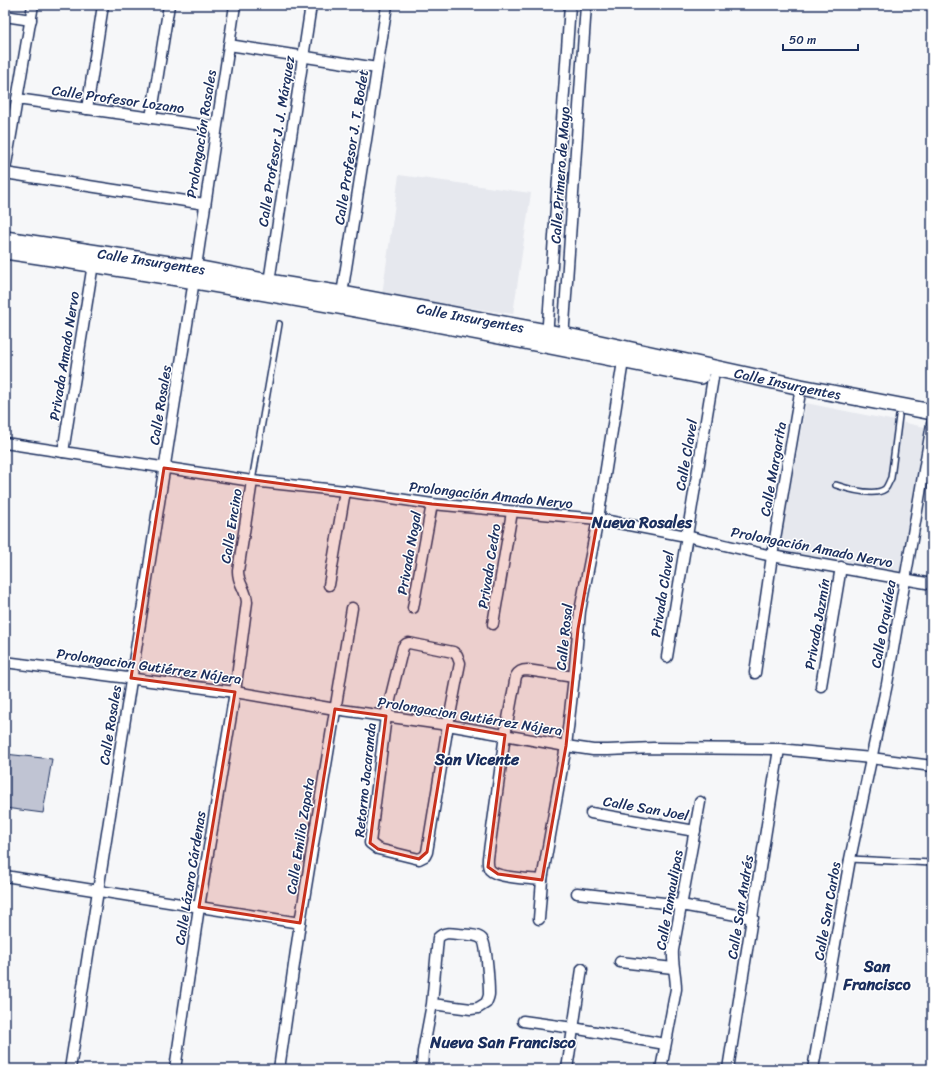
<svg xmlns="http://www.w3.org/2000/svg" width="937" height="1074" viewBox="0 0 937 1074" font-family="Sriracha,sans-serif">
  <rect width="100%" height="100%" fill="#f6f7f9"/>
  <filter id="ink" filterUnits="userSpaceOnUse"><feTurbulence type="fractalNoise" baseFrequency=".025" numOctaves="2"/><feDisplacementMap in="SourceGraphic" scale="8" xChannelSelector="R" yChannelSelector="G"/><feConvolveMatrix kernelMatrix="1 2 1 2 8 2 1 2 1" color-interpolation-filters="sRGB"/></filter>
  <g filter="url(#ink)">
    <g fill="#e6e8ee">
      <polygon points="399,175 531,193 513,314 382,295"/>
      <polygon points="806,403 925,427 900,573 778,551"/>
    </g>
    <polygon fill="#c0c4d3" stroke="#1b2f5e" points="5,754 52,759 43,813 5,808"/>
    <g fill="none" stroke-linecap="round" stroke-linejoin="round">
      <g stroke="#1b2f5e" stroke-width="8">
        <g id="service">
          <polyline points="252,481 279,324"/>
          <path d="M836,485C848,489 874,497 885,489C888,486 889,481 891,478L899,416"/>
          <polyline points="850,859 932,863"/>
        </g>
      </g>
      <g stroke="#1b2f5e" stroke-width="13">
        <g id="minor">
          <polyline points="5,16 31,20"/>
          <polyline points="229,45 377,68"/>
          <polyline points="17,99 216,127"/>
          <polyline points="87,109 103,5"/>
          <polyline points="151,118 169,5"/>
          <polyline points="5,170 33,5"/>
          <polyline points="5,173 205,204"/>
          <polyline points="269,282 311,5"/>
          <polyline points="342,294 387,5"/>
          <polyline points="547,338 570,5"/>
          <polyline points="563,339 586,5"/>
          <polyline points="5,443 252,481 345,491 432,504 598,519 686,536 772,556 932,584"/>
          <polyline points="63,452 93,264"/>
          <polyline points="329,585 345,491"/>
          <polyline points="413,608 432,504"/>
          <polyline points="493,624 512,512"/>
          <polygon points="409,643 453,652 457,655 460,663 448,725 427,852 425,856 419,859 378,849 370,843 386,716 403,647 406,644"/>
          <polyline points="667,657 713,378"/>
          <polyline points="5,662 235,692 335,709 448,725 566,746 593,750 608,750 653,748 779,749 871,758 932,766"/>
          <polyline points="755,673 772,556 801,387"/>
          <polyline points="821,686 841,567"/>
          <polyline points="591,813 695,831"/>
          <polyline points="5,876 300,923"/>
          <path d="M542,880C531,879 497,878 490,870C487,866 488,862 488,858L505,735L516,676C519,671 522,670 527,670L574,677"/>
          <polyline points="577,893 681,905 753,918"/>
          <polyline points="539,919 542,880 566,746 574,677 580,611 598,519 624,355"/>
          <polyline points="620,962 673,968"/>
          <polyline points="523,1021 573,1028 665,1044"/>
          <polyline points="70,1069 194,280 235,5"/>
          <path d="M175,1069L199,907L235,692L247,602C246,588 238,585 238,571L252,481"/>
          <polyline points="279,1069 300,923 352,608"/>
          <path d="M422,1069L423,1052L432,1004L438,938C443,932 450,933 458,934C465,935 477,934 482,939C487,944 489,986 489,994C489,997 487,1001 486,1003L478,1008L471,1009L432,1004"/>
          <polyline points="567,1069 582,969"/>
          <path d="M661,1069L676,989C676,975 672,963 673,950L700,802"/>
          <polyline points="728,1069 779,749"/>
          <polyline points="813,1069 850,859 887,684 932,424"/>
        </g>
      </g>
      <g stroke="#1b2f5e" stroke-width="18">
        <g id="secondary">
          <path id="s1" d="M5,239L196,268L269,282L342,294L563,335L801,387L932,412"/>
          <path d="M5,251C238,285 470,329 701,376"/>
        </g>
      </g>
      <use href="#service" stroke="#fff" stroke-width="5"/>
      <use href="#minor" stroke="#fff" stroke-width="10"/>
      <use href="#secondary" stroke="#fff" stroke-width="15"/>
    </g>
  </g>
  <path fill="#c8321e" fill-opacity="0.2" stroke="#c8321e" stroke-width="3" stroke-linejoin="round" d="M164,468L432,504L598,519L578,629L566,746L542,880L498,874L488,867L505,735L448,725L427,852L419,859L378,849L370,843L386,716L335,709L300,923L199,907L235,692L131,678Z"/>
  <g text-anchor="middle" stroke-width="3" stroke-linejoin="round" paint-order="stroke">
    <g font-size="14" fill="#1b2f5e" stroke="#fff">
      <text transform="translate(118 99) rotate(8)" y="5">Calle Profesor Lozano</text>
      <text transform="translate(201 134) rotate(-81)" y="5">Prolongación Rosales</text>
      <text transform="translate(276 141) rotate(-81)" y="5">Calle Profesor J. J. Márquez</text>
      <text transform="translate(351 147) rotate(-81)" y="5">Calle Profesor J. T. Bodet</text>
      <text transform="translate(560 175) rotate(-86)" y="5">Calle Primero de Mayo</text>
      <text dy="5" stroke="none"><textPath href="#s1" startOffset="148">Calle Insurgentes</textPath></text>
      <text dy="5" stroke="none"><textPath href="#s1" startOffset="472">Calle Insurgentes</textPath></text>
      <text transform="translate(64 356) rotate(-81)" y="5">Privada Amado Nervo</text>
      <text dy="5" stroke="none"><textPath href="#s1" startOffset="796">Calle Insurgentes</textPath></text>
      <text transform="translate(160 405) rotate(-81)" y="5">Calle Rosales</text>
      <text transform="translate(686 455) rotate(-80)" y="5">Calle Clavel</text>
      <text transform="translate(773 469) rotate(-80)" y="5">Calle Margarita</text>
      <text transform="translate(491 495) rotate(6)" y="5">Prolongación Amado Nervo</text>
      <text transform="translate(231 526) rotate(-81)" y="5">Calle Encino</text>
      <text transform="translate(812 547) rotate(11)" y="5">Prolongación Amado Nervo</text>
      <text transform="translate(409 553) rotate(-80)" y="5">Privada Nogal</text>
      <text transform="translate(489 566) rotate(-81)" y="5">Privada Cedro</text>
      <text transform="translate(662 594) rotate(-81)" y="5">Privada Clavel</text>
      <text transform="translate(817 624) rotate(-80)" y="5">Privada Jazmín</text>
      <text transform="translate(883 624) rotate(-80)" y="5">Calle Orquídea</text>
      <text transform="translate(564 637) rotate(-84)" y="5">Calle Rosal</text>
      <text transform="translate(149 666) rotate(8)" y="5">Prolongacion Gutiérrez Nájera</text>
      <text transform="translate(470 716) rotate(9)" y="5">Prolongacion Gutiérrez Nájera</text>
      <text transform="translate(110 725) rotate(-81)" y="5">Calle Rosales</text>
      <text transform="translate(365 780) rotate(-84)" y="5">Retorno Jacaranda</text>
      <text transform="translate(646 808) rotate(10)" y="5">Calle San Joel</text>
      <text transform="translate(300 836) rotate(-81)" y="5">Calle Emilio Zapata</text>
      <text transform="translate(190 878) rotate(-81)" y="5">Calle Lázaro Cárdenas</text>
      <text transform="translate(669 900) rotate(-80)" y="5">Calle Tamaulipas</text>
      <text transform="translate(740 907) rotate(-81)" y="5">Calle San Andrés</text>
      <text transform="translate(827 911) rotate(-80)" y="5">Calle San Carlos</text>
    </g>
    <g font-size="16" font-weight="bold" fill="#1b2f5e" stroke="#fff">
      <text x="642" y="528">Nueva Rosales</text>
      <text x="477" y="765">San Vicente</text>
      <text x="877" y="972">San<tspan x="877" dy="18">Francisco</tspan></text>
      <text x="503" y="1048">Nueva San Francisco</text>
    </g>
  </g>
  <rect width="937" height="1074" fill="none" stroke="#fff" stroke-width="20"/>
  <rect x="10" y="10" width="917" height="1054" fill="none" stroke="#1b2f5e" stroke-width="1.5" filter="url(#ink)"/>
  <path d="M783 44v6h75v-6" fill="none" stroke="#1b2f5e" stroke-width="2"/>
  <text x="789" y="44" font-size="12" fill="#1b2f5e" stroke="#ffffff" stroke-width="3" paint-order="stroke">50 m</text>
</svg>
